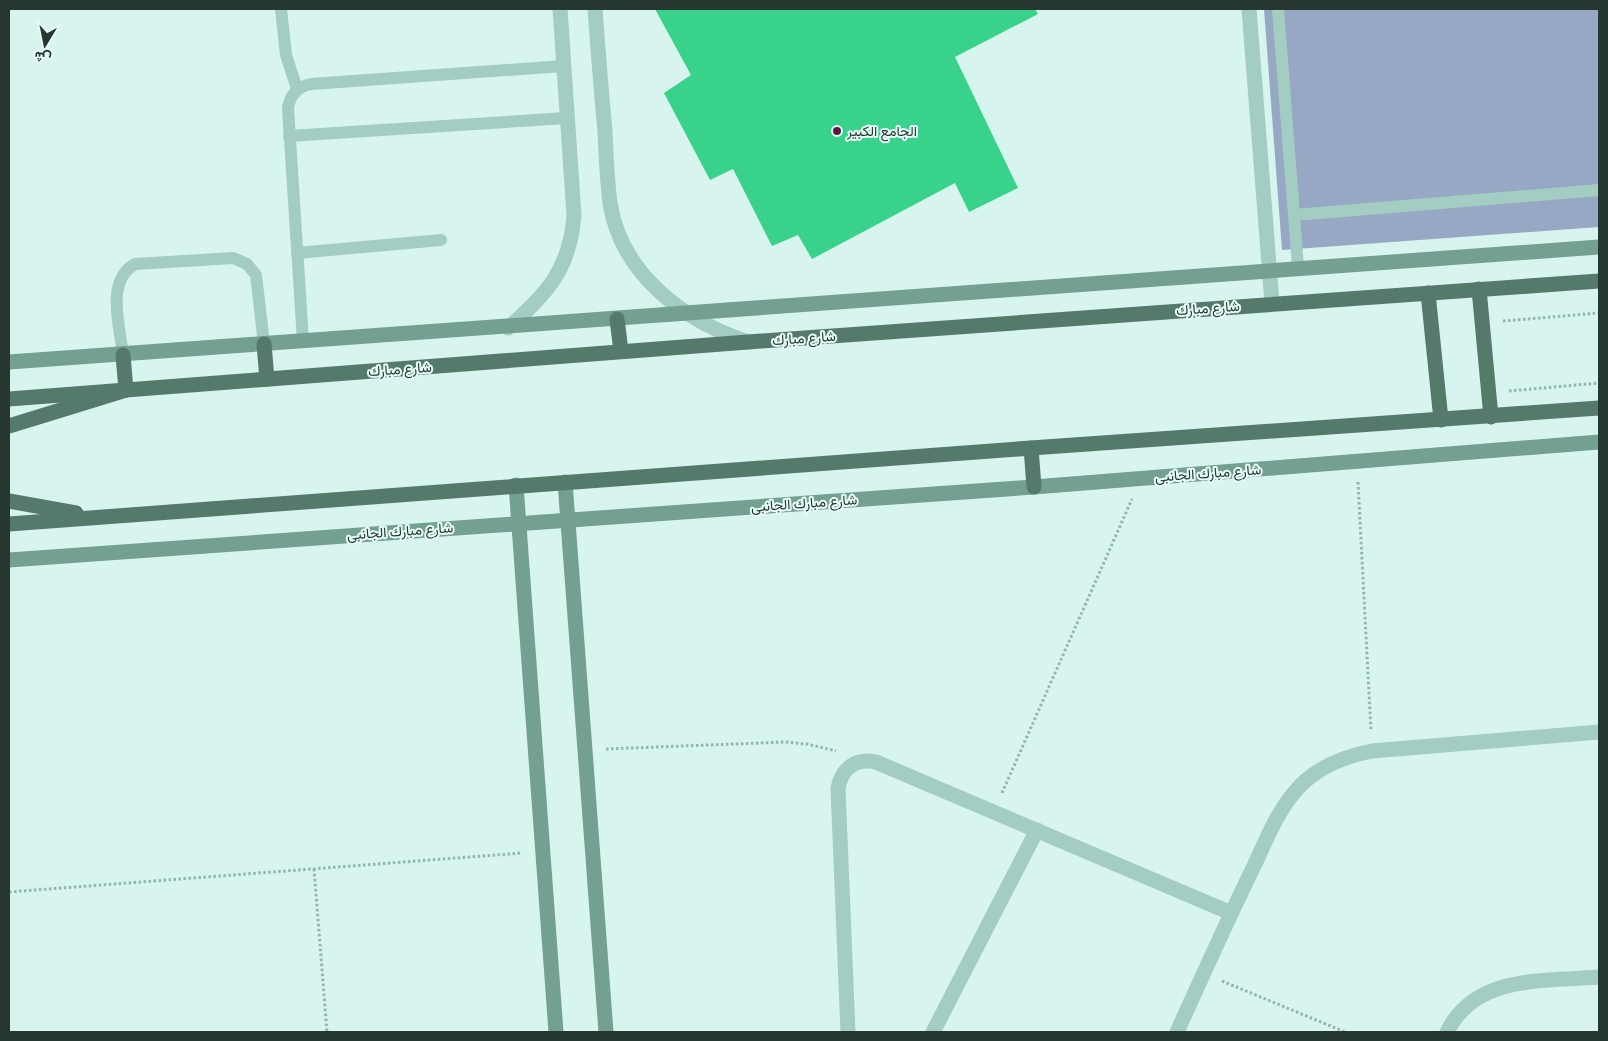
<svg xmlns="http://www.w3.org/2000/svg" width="1608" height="1041" font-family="'IBM Plex Sans',Vazirmatn,sans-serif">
  <rect width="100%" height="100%" fill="#d8f4ef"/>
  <path fill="#97a8c4" d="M 1264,9 L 1599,9 L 1599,227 L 1282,250 Z"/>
  <path fill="#38d28a" d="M 655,9 L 1035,9 L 1038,14 L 955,57 L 1018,188 L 969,212 L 955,183 L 812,259 L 798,235 L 772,246 L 733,169 L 710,180 L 664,93 L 691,75 Z"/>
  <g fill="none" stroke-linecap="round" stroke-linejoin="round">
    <g stroke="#8db8ac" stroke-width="3" stroke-dasharray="2.5 2.5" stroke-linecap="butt">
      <path d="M 1503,321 L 1599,313"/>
      <path d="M 1509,391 L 1599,383"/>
      <path d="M 1358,482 L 1371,731"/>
      <path d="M 606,749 L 785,742 L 807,744 L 836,751"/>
      <path d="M 1002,793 L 1132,499"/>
      <path d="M 314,869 L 327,1032"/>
      <path d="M 9,892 L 522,853"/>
      <path d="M 1222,981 L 1345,1032"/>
    </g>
    <g stroke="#a3cdc2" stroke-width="12">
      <path d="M 281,9 L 286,55 L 297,89"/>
      <path d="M 1278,9 L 1298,267"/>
      <path d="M 289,136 L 567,118"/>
      <path d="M 1294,215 L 1599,190"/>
      <path d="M 297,253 L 441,240"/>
      <path d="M 303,341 L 288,108 C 290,95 297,87 311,84 L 563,66"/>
      <path d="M 123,355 C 120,326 105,281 135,264 L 233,258 L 247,264 L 256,275 L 264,344"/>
    </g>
    <g stroke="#a3cdc2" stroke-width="15">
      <path d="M 595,9 C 598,49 601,90 605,131 C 606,154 607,179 610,203 C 621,274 684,321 748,342"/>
      <path d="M 1249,9 L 1272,303"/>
      <path d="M 508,328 C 547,294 570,269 574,215 L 560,9"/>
      <path d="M 848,1032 L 838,788 C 842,768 856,758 876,762 L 1231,913"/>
      <path d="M 933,1032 L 1037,830"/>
      <path d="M 1177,1032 C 1202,977 1227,921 1254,866 C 1267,838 1279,807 1301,785 C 1321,765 1346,756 1372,751 L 1599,732"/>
      <path d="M 1447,1032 C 1476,974 1543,982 1599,977"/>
    </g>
    <g stroke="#74a091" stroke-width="15">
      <path d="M 9,362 L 1599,247"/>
      <path d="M 565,482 L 606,1032"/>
      <path d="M 516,485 L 556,1032"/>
      <path d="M 9,560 L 1034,487 L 1599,442"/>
    </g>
    <g stroke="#557a6c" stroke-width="15">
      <path d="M 1479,289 L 1491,417"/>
      <path d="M 1428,293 L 1441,420"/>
      <path d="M 617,319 L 621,351"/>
      <path d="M 264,344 L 267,379"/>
      <path d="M 9,399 L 748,342 L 1599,281"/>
      <path d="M 9,426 L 126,390 L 123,355"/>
      <path d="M 1031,448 L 1034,487"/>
      <path d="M 9,501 L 76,513"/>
      <path d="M 9,524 L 1031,448 L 1599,408"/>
    </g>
  </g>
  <circle fill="#5c1744" stroke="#e5fbf7" stroke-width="2" cx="837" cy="131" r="5"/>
  <g text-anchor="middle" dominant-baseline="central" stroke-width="4" stroke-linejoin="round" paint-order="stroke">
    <g font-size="14" fill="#263730" stroke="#e5fbf7" text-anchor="start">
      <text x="847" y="131">الجامع الكبير</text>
    </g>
    <g font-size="14" fill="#263730" stroke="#e5fbf7">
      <text transform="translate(1208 308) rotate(-4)">شارع مبارك</text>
      <text transform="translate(804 338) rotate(-4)">شارع مبارك</text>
      <text transform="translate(400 369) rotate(-4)">شارع مبارك</text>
      <text transform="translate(1208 473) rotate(-4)">شارع مبارك الجانبى</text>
      <text transform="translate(804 503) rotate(-4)">شارع مبارك الجانبى</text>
      <text transform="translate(400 531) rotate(-4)">شارع مبارك الجانبى</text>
    </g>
  </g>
  <rect width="1608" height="1041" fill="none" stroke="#263730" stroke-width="20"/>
  <g transform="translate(45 45) rotate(190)" stroke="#e5fbf7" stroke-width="4" paint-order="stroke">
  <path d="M0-4L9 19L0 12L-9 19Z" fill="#263730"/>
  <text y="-8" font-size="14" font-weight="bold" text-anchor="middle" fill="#263730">ش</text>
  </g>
</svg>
